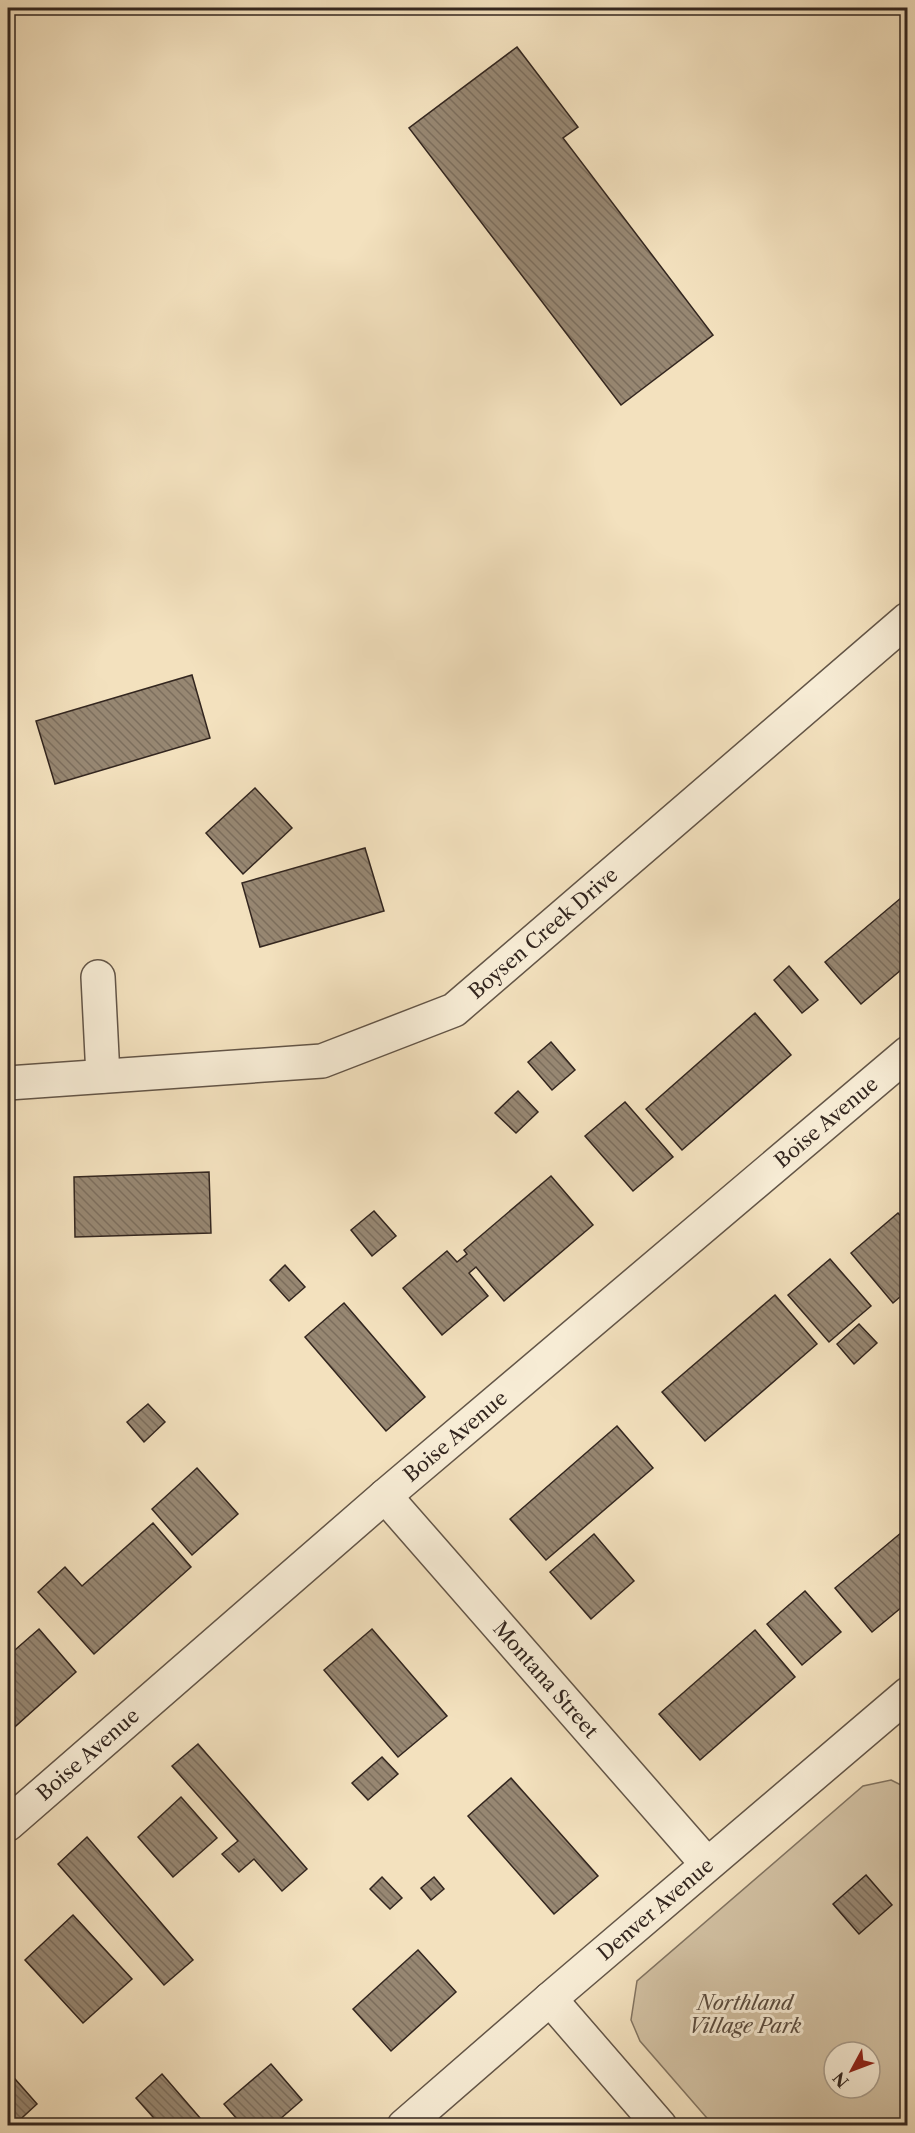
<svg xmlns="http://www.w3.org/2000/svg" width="915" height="2133" font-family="'Libre Caslon Text',serif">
  <defs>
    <pattern id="building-back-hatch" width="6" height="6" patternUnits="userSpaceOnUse" patternTransform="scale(1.5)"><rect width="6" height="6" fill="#978772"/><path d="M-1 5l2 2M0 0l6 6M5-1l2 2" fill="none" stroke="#7c6e5d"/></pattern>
  </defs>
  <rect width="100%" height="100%" fill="#f3e1be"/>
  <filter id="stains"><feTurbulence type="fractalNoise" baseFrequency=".00333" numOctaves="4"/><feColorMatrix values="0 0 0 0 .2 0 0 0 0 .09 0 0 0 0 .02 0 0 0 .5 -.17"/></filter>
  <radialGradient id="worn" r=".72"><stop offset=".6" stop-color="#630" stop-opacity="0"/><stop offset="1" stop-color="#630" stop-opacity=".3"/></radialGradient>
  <path fill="#d2c1a3" stroke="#827461" stroke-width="1.5" fill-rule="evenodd" d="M 891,1780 L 907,1788 L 907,2125 L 713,2125 L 640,2041 L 631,2020 L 637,1981 L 863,1786 ZM 834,2052 L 870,2052 L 870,2088 L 834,2088 Z"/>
  <g fill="url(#building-back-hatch)" stroke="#33261f" stroke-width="1.5">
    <path d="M 517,47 L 578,127 L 563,138 L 713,335 L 621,405 L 409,128 Z"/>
    <path d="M 192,675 L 210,738 L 55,784 L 36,721 Z"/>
    <path d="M 255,788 L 292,828 L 243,874 L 206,833 Z"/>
    <path d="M 365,848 L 384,911 L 260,947 L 242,883 Z"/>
    <path d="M 908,892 L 908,964 L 861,1004 L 825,962 Z"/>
    <path d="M 789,966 L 818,1000 L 802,1013 L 774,980 Z"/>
    <path d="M 755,1013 L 791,1055 L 682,1150 L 646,1109 Z"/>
    <path d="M 551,1042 L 575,1070 L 552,1090 L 528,1062 Z"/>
    <path d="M 518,1091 L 538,1112 L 516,1133 L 495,1113 Z"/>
    <path d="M 625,1102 L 673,1157 L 633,1191 L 585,1136 Z"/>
    <path d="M 209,1172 L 211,1233 L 75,1237 L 74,1177 Z"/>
    <path d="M 551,1176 L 593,1225 L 504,1301 L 476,1267 L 469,1273 L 488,1296 L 442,1335 L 403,1288 L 447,1251 L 457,1262 L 467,1254 L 464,1250 Z"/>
    <path d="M 374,1211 L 396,1236 L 372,1256 L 351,1230 Z"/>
    <path d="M 898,1213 L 908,1224 L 908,1290 L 893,1303 L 851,1253 Z"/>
    <path d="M 830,1259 L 871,1306 L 829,1342 L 788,1295 Z"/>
    <path d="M 285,1265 L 305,1287 L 289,1301 L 270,1280 Z"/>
    <path d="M 775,1295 L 817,1344 L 705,1441 L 662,1392 Z"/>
    <path d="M 344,1303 L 425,1397 L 386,1431 L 305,1337 Z"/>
    <path d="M 859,1324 L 877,1343 L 854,1364 L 837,1344 Z"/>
    <path d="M 148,1404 L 165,1422 L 144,1442 L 127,1422 Z"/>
    <path d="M 617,1426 L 653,1468 L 546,1560 L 510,1519 Z"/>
    <path d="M 197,1468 L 238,1514 L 192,1555 L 152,1509 Z"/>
    <path d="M 153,1523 L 191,1567 L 94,1654 L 38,1592 L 65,1567 L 82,1586 Z"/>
    <path d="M 908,1527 L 908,1602 L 872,1632 L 835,1588 Z"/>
    <path d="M 594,1534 L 634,1581 L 591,1619 L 550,1572 Z"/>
    <path d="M 805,1591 L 841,1632 L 802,1665 L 767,1624 Z"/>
    <path d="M 39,1629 L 76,1672 L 8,1733 L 8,1656 Z"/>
    <path d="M 372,1629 L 447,1716 L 398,1757 L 324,1670 Z"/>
    <path d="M 755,1630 L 795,1677 L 700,1760 L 659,1714 Z"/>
    <path d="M 198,1744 L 307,1869 L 282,1891 L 254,1859 L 239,1872 L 222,1854 L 238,1841 L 172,1766 Z"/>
    <path d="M 382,1757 L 398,1774 L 368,1800 L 352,1783 Z"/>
    <path d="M 511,1778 L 598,1876 L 554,1914 L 468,1816 Z"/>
    <path d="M 181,1797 L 217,1838 L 173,1877 L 138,1837 Z"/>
    <path d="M 87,1837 L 193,1960 L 164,1985 L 58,1864 Z"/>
    <path d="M 866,1875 L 892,1905 L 859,1934 L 833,1904 Z"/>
    <path d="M 382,1877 L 402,1898 L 390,1909 L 370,1889 Z"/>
    <path d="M 434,1877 L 444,1889 L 431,1900 L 421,1888 Z"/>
    <path d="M 73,1915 L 132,1979 L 83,2023 L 25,1960 Z"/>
    <path d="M 418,1950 L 456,1992 L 391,2051 L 353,2009 Z"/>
    <path d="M 271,2064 L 302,2100 L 272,2126 L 243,2126 L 224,2104 Z"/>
    <path d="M 8,2071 L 37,2104 L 13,2126 L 8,2123 Z"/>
    <path d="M 162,2074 L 207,2126 L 161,2126 L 136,2098 Z"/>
  </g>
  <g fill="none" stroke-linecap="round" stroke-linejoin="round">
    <defs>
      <g id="street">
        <path d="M 98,977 L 103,1076"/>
        <path id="s1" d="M 8,1083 L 322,1061 L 454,1010 L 908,619"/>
        <path id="s2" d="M 385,1496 L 707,1864"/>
        <path id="s3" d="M 8,1824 L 385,1496 L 908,1053"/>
        <path d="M 550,1999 L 660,2126"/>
        <path id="s4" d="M 404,2126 L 550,1999 L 908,1694"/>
      </g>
    </defs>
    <use href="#street" stroke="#635547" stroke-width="36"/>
    <use href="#street" stroke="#f7ecd5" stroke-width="33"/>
  </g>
  <g text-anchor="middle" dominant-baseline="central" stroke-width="6" stroke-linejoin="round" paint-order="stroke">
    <g font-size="20" fill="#33261f" stroke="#f7ecd5">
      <text stroke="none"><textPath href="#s1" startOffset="574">Boysen Creek Drive</textPath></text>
      <text stroke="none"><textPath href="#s3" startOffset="1078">Boise Avenue</textPath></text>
      <text stroke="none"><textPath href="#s3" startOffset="592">Boise Avenue</textPath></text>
      <text stroke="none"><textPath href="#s2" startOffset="244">Montana Street</textPath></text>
      <text stroke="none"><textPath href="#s3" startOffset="106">Boise Avenue</textPath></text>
      <text stroke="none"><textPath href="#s4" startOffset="332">Denver Avenue</textPath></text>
    </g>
    <g font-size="20" font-style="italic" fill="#5b4d40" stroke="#f7ecd5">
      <text x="745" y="2003">Northland<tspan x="745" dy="23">Village Park</tspan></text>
    </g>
  </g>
  <rect width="915" height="2133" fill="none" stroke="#f3e1be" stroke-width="30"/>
  <rect x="9" y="9" width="897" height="2115" fill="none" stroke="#33261f" stroke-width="3"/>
  <rect x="15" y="15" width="885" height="2103" fill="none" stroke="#33261f" stroke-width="1.5"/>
  <g transform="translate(852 2070) rotate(229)"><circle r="28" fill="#f7ecd5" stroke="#a99d8c" stroke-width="1.5"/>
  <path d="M0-4.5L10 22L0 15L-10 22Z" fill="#8f2418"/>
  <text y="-9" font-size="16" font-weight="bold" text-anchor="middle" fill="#33261f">N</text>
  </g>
  <rect width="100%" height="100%" filter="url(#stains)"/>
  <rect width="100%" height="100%" fill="url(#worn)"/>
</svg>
